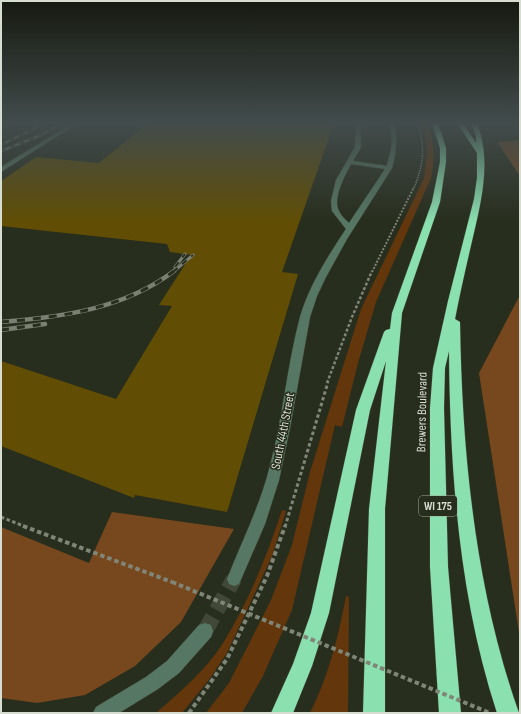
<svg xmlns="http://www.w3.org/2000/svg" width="521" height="714" font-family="'Sofia Sans Condensed',sans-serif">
  <rect width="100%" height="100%" fill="#282e1d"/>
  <g fill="#63360c">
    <path d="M 420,123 L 427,123 C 435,140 435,159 431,178 L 376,302 L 358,363 L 342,427 L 335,425 L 292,610 L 263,676 L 242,713 L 206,713 L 229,683 L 271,600 L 292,545 L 310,472 L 361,309 L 424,178 L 427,151 L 425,135 Z"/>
    <path d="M 282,510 L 286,511 L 272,556 L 227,653 L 208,681 L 182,713 L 156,713 C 180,692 206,670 223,643 C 249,601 267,556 282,510 Z"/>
    <path d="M 346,596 L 349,597 L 348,713 L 310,713 C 328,678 339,634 346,596 Z"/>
  </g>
  <g fill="#77471d">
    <path d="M 520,140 L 520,176 L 497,142 Z"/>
    <path d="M 520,295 L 520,639 L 479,373 Z"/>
    <path d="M 112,512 L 234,529 L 181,622 L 135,666 L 85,695 L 37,703 L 1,698 L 1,527 L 89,563 Z"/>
  </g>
  <path fill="#614e04" d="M 148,123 L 334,123 L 282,272 L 298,274 L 227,512 L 135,495 L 134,498 L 1,446 L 1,361 L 116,399 L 172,306 L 159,305 L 191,255 L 170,252 L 167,244 L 1,226 L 1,181 L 36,157 L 99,163 Z"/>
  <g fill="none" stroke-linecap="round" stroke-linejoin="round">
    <path stroke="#424838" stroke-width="16" stroke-dasharray="16 8" stroke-linecap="butt" d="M 205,631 L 234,579"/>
    <defs>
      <g id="minor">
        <path d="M 73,123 L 78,123 L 1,172 L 1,167 Z"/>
        <path d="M 356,123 L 360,123 L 361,147 L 353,161 L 387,166 L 392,144 L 390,123 L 394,123 C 398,139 396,153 392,168 L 347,239 L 326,277 L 317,296 L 310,317 L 290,428 L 279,480 L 265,524 L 239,584 L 234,586 L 229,584 L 227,579 C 242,541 260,506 270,466 C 283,417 287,366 300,317 C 309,286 328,256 346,229 L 332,211 L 331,201 L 336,180 L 355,147 ZM 351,164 L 385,169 L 349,223 C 346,220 341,216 339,211 C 332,199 345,175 351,164 Z"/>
        <path d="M 205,623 L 211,625 L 213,631 L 211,637 L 179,673 L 158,689 L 119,713 L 93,713 L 96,707 L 146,677 L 167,661 L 199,625 Z"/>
      </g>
      <g id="highway">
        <path d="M 432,123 L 438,123 L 446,148 L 446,162 L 440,202 L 402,313 L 385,509 L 385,713 L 363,713 L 369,509 L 386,361 L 370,410 L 329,613 L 312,666 L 293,713 L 271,713 L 293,664 L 311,613 L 356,410 L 384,332 L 386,330 L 390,329 L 392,313 L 432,202 L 440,162 L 440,148 Z"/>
        <path d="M 457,123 L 463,123 L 476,143 L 476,136 L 471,123 L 477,123 C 492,161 481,202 472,241 C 466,267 460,293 455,319 L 460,322 C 462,453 475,589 519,713 L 497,713 C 459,597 450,472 449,351 L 445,368 L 444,408 L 448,567 L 461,713 L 439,713 L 430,567 L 430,408 L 433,368 L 448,301 L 474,199 L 477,178 L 477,153 Z"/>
      </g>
    </defs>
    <use href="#minor" stroke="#444a3a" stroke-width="1"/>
    <use href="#highway" stroke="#444a3a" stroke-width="1"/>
    <path stroke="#7f8577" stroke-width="1.5" stroke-dasharray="1.5 1" stroke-linecap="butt" d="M 414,188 C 424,163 425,149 418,123"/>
    <path stroke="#7f8577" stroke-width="2" stroke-dasharray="2 1.5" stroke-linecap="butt" d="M 372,272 L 414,187"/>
    <path stroke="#7f8577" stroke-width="2.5" stroke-dasharray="3 2" stroke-linecap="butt" d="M 327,383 L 352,317 L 372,271"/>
    <g stroke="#7f8577" stroke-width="3" stroke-dasharray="3.5 2.5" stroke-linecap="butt">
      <path d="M 1,517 L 26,527"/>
      <path d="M 285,527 L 328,382"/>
    </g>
    <g stroke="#7f8577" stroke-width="4" stroke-dasharray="4.5 3" stroke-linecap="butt">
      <path d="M 23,526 L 172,582"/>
      <path d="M 189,713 L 227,659 L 267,576 L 285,526"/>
    </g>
    <use href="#minor" fill="#567763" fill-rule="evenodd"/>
    <use href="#highway" fill="#8be0b0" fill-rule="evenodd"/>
    <defs>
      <g id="rail-far2">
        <path d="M 1,126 L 10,123"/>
        <path d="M 1,145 L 45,123"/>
        <path d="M 1,151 L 41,135 L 62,123"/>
      </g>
      <g id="rail-far1">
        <path d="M 175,267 L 185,254"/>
        <path d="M 173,272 L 193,255"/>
      </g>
      <g id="rail">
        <path d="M 1,322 C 62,317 124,309 174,271"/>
        <path d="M 1,330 L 45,324"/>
      </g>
    </defs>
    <use href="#rail-far2" stroke="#7a8072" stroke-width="2.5"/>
    <use href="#rail-far1" stroke="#7a8072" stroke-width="3"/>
    <use href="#rail" stroke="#7a8072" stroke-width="4.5"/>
    <use href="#rail-far2" stroke="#282e1d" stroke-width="1.5" stroke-dasharray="5" stroke-linecap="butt"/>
    <use href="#rail-far1" stroke="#282e1d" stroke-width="2" stroke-dasharray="6" stroke-linecap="butt"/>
    <use href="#rail" stroke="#282e1d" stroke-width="3" stroke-dasharray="8" stroke-linecap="butt"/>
    <path stroke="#7f8577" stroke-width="4" stroke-dasharray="4.5 3" stroke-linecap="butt" d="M 172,582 L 490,713"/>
  </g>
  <linearGradient id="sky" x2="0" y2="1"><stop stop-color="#161910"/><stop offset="0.55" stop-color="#424c4c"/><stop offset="1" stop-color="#424c4c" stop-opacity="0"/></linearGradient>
  <rect width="521" height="223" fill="url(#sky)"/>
  <g text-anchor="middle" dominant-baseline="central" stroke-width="3" stroke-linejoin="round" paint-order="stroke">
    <rect fill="#282e1d" stroke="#a3a89c" stroke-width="1" x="419" y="496" width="38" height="20" rx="3"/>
    <g font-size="12" font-weight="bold" fill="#d8ddd2">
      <text x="438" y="506">WI 175</text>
    </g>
    <g font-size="13" fill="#d8ddd2" stroke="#282e1d">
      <text transform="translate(422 412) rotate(-89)">Brewers Boulevard</text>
      <text transform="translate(283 431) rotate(-79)">South 44th Street</text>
    </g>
  </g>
  <rect width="521" height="714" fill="none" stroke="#d8ddd2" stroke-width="4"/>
</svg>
